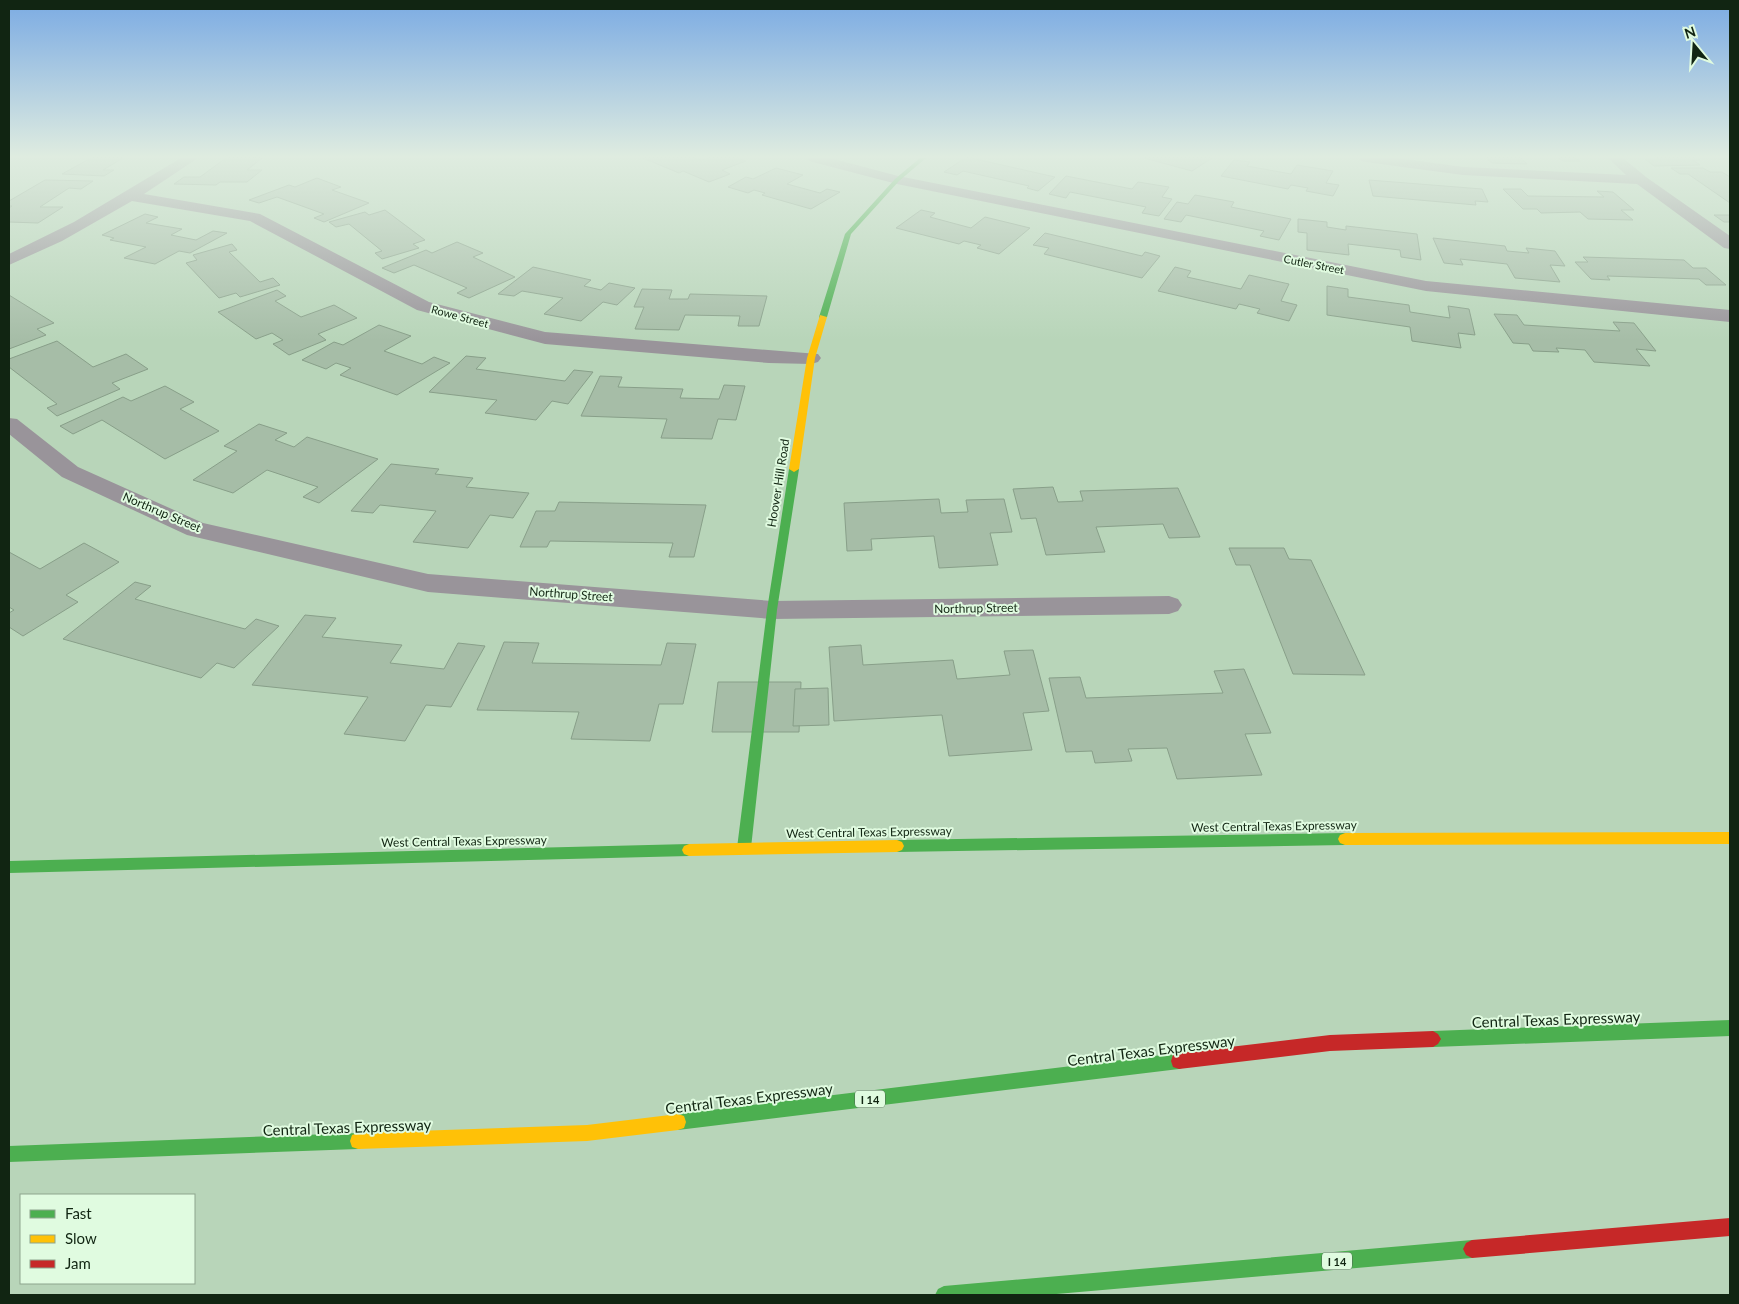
<svg xmlns="http://www.w3.org/2000/svg" width="1739" height="1304" font-family="Lato,sans-serif">
  <rect width="100%" height="100%" fill="#b8d5b9"/>
  <g fill="#a6bda7" stroke="#889f89">
    <path d="M 91,158 L 123,158 L 103,170 L 114,170 L 104,176 L 62,174 Z"/>
    <path d="M 226,158 L 262,158 L 247,170 L 262,170 L 247,182 L 220,182 L 216,185 L 174,184 L 184,177 L 200,177 Z"/>
    <path d="M 643,158 L 695,158 L 701,160 L 709,158 L 737,158 L 746,161 L 722,170 L 730,174 L 709,182 L 683,171 L 679,173 Z"/>
    <path d="M 965,158 L 971,158 L 1055,177 L 1038,191 L 1027,188 L 1029,186 L 963,171 L 957,175 L 944,172 Z"/>
    <path d="M 1144,158 L 1212,158 L 1192,171 Z"/>
    <path d="M 1486,158 L 1521,158 L 1527,164 L 1492,163 Z"/>
    <path d="M 1559,158 L 1575,158 L 1580,161 L 1563,161 Z"/>
    <path d="M 1657,158 L 1696,158 L 1700,160 L 1693,160 L 1700,165 L 1654,166 L 1645,159 L 1659,159 Z"/>
    <path d="M 1234,160 L 1250,162 L 1247,166 L 1291,174 L 1297,165 L 1333,171 L 1326,183 L 1339,185 L 1333,196 L 1306,191 L 1308,188 L 1291,185 L 1288,189 L 1221,176 Z"/>
    <path d="M 776,168 L 803,175 L 787,184 L 820,193 L 827,189 L 840,192 L 811,209 L 762,195 L 765,193 L 754,190 L 748,193 L 728,187 L 746,177 L 753,179 Z"/>
    <path d="M 1671,168 L 1703,168 L 1710,172 L 1722,172 L 1730,177 L 1730,203 L 1688,174 L 1680,174 Z"/>
    <path d="M 1066,176 L 1132,189 L 1138,182 L 1169,187 L 1162,197 L 1172,199 L 1159,216 L 1142,213 L 1146,207 L 1070,192 L 1066,198 L 1049,194 Z"/>
    <path d="M 317,178 L 341,187 L 332,190 L 369,203 L 324,222 L 314,218 L 324,214 L 277,197 L 259,203 L 249,200 L 289,185 L 295,187 Z"/>
    <path d="M 45,180 L 93,181 L 81,189 L 69,188 L 40,207 L 63,207 L 38,223 L 9,222 L 9,208 L 12,206 L 9,206 L 9,201 Z"/>
    <path d="M 1369,180 L 1482,189 L 1488,202 L 1475,201 L 1476,205 L 1373,196 Z"/>
    <path d="M 1503,189 L 1521,189 L 1528,196 L 1604,197 L 1597,191 L 1613,192 L 1634,210 L 1621,210 L 1633,220 L 1588,219 L 1580,212 L 1541,213 L 1537,209 L 1523,209 Z"/>
    <path d="M 1195,195 L 1234,202 L 1231,207 L 1291,219 L 1279,240 L 1260,236 L 1264,231 L 1186,215 L 1181,222 L 1164,219 L 1177,202 L 1188,204 Z"/>
    <path d="M 385,210 L 425,240 L 413,244 L 419,248 L 382,259 L 375,253 L 382,251 L 349,224 L 336,227 L 329,222 L 365,212 L 369,215 Z"/>
    <path d="M 921,210 L 935,213 L 930,217 L 971,228 L 985,217 L 1030,228 L 999,254 L 977,248 L 981,245 L 964,241 L 959,244 L 896,228 Z"/>
    <path d="M 145,214 L 158,217 L 146,223 L 182,229 L 171,235 L 196,240 L 213,231 L 227,233 L 190,253 L 179,251 L 155,264 L 124,258 L 146,247 L 110,240 L 114,238 L 102,235 Z"/>
    <path d="M 1714,215 L 1730,215 L 1730,222 L 1724,222 Z"/>
    <path d="M 1298,219 L 1327,222 L 1327,227 L 1346,230 L 1346,226 L 1417,234 L 1421,260 L 1401,257 L 1400,250 L 1348,244 L 1349,255 L 1307,250 L 1307,233 L 1298,232 Z"/>
    <path d="M 1045,233 L 1142,256 L 1145,252 L 1160,256 L 1142,278 L 1044,254 L 1049,248 L 1033,245 Z"/>
    <path d="M 1433,238 L 1505,246 L 1507,251 L 1529,253 L 1526,248 L 1555,251 L 1565,266 L 1550,265 L 1560,282 L 1515,278 L 1507,264 L 1460,259 L 1463,265 L 1444,263 Z"/>
    <path d="M 457,242 L 483,253 L 473,257 L 515,277 L 469,298 L 457,293 L 467,288 L 414,265 L 394,273 L 382,268 L 426,250 L 432,253 Z"/>
    <path d="M 232,244 L 237,250 L 229,252 L 260,282 L 273,278 L 280,285 L 240,297 L 236,293 L 219,298 L 186,263 L 197,260 L 193,255 Z"/>
    <path d="M 1583,257 L 1684,260 L 1693,268 L 1706,268 L 1726,285 L 1706,285 L 1699,279 L 1607,276 L 1610,280 L 1591,279 L 1575,262 L 1588,262 Z"/>
    <path d="M 533,267 L 591,280 L 584,286 L 601,290 L 609,283 L 635,288 L 617,305 L 603,302 L 581,321 L 544,314 L 563,298 L 522,291 L 514,296 L 498,294 Z"/>
    <path d="M 1175,267 L 1191,271 L 1187,277 L 1241,289 L 1249,275 L 1289,284 L 1281,301 L 1297,305 L 1289,321 L 1257,313 L 1260,309 L 1239,304 L 1236,309 L 1158,291 Z"/>
    <path d="M 1327,286 L 1348,289 L 1348,297 L 1409,305 L 1410,312 L 1450,318 L 1448,306 L 1469,309 L 1475,335 L 1458,333 L 1461,348 L 1412,341 L 1410,327 L 1327,315 Z"/>
    <path d="M 642,289 L 672,290 L 669,299 L 688,299 L 690,294 L 767,296 L 759,326 L 738,326 L 740,316 L 685,315 L 679,330 L 635,329 L 644,307 L 634,307 Z"/>
    <path d="M 277,290 L 286,296 L 275,301 L 301,317 L 334,305 L 357,318 L 318,334 L 326,340 L 289,355 L 273,344 L 283,340 L 272,333 L 256,339 L 218,312 Z"/>
    <path d="M 9,295 L 54,323 L 37,329 L 46,335 L 9,349 Z"/>
    <path d="M 1494,314 L 1517,315 L 1524,325 L 1620,331 L 1613,322 L 1634,323 L 1656,351 L 1636,349 L 1650,366 L 1594,362 L 1585,350 L 1556,348 L 1559,352 L 1533,351 L 1529,344 L 1513,343 Z"/>
    <path d="M 379,325 L 411,336 L 384,351 L 422,364 L 434,357 L 450,363 L 397,395 L 340,375 L 351,368 L 336,363 L 326,369 L 302,360 L 334,342 L 343,345 Z"/>
    <path d="M 57,341 L 93,367 L 126,354 L 148,369 L 112,383 L 120,389 L 57,416 L 47,408 L 57,404 L 9,367 L 9,359 Z"/>
    <path d="M 466,356 L 486,358 L 476,369 L 565,381 L 574,370 L 593,372 L 568,404 L 552,401 L 536,420 L 485,413 L 497,400 L 429,392 Z"/>
    <path d="M 600,376 L 622,377 L 618,387 L 683,389 L 680,398 L 719,399 L 724,385 L 745,386 L 736,420 L 718,419 L 712,439 L 661,438 L 667,419 L 581,416 Z"/>
    <path d="M 165,386 L 194,402 L 180,409 L 219,431 L 165,459 L 102,420 L 73,434 L 60,426 L 123,397 L 131,401 Z"/>
    <path d="M 259,424 L 287,433 L 275,440 L 294,447 L 307,437 L 378,459 L 319,503 L 303,497 L 318,487 L 267,470 L 233,493 L 193,480 L 237,451 L 224,446 Z"/>
    <path d="M 391,464 L 439,469 L 435,474 L 473,478 L 466,487 L 529,493 L 513,518 L 490,515 L 468,548 L 413,542 L 436,511 L 380,505 L 373,513 L 351,511 Z"/>
    <path d="M 1053,487 L 1058,502 L 1083,501 L 1080,491 L 1178,488 L 1200,537 L 1169,538 L 1163,524 L 1096,527 L 1105,552 L 1046,555 L 1036,518 L 1021,519 L 1013,489 Z"/>
    <path d="M 939,499 L 941,513 L 968,512 L 966,500 L 1004,499 L 1012,532 L 990,533 L 998,565 L 939,568 L 934,536 L 871,539 L 872,550 L 847,551 L 844,503 Z"/>
    <path d="M 559,502 L 706,505 L 694,557 L 669,557 L 673,543 L 550,541 L 547,547 L 520,547 L 536,511 L 555,511 Z"/>
    <path d="M 84,543 L 119,562 L 66,595 L 78,602 L 23,636 L 9,627 L 9,613 L 14,610 L 9,607 L 9,552 L 40,569 Z"/>
    <path d="M 1229,548 L 1284,548 L 1289,559 L 1311,560 L 1365,675 L 1293,674 L 1250,565 L 1236,565 Z"/>
    <path d="M 135,582 L 151,586 L 135,599 L 245,629 L 256,619 L 279,626 L 234,668 L 217,663 L 201,678 L 63,639 Z"/>
    <path d="M 305,615 L 336,618 L 322,637 L 402,645 L 390,663 L 444,669 L 458,643 L 485,646 L 451,707 L 426,705 L 405,741 L 344,734 L 368,697 L 252,685 Z"/>
    <path d="M 504,642 L 539,643 L 532,663 L 661,665 L 667,643 L 696,644 L 683,704 L 659,704 L 650,741 L 571,739 L 579,712 L 477,710 Z"/>
    <path d="M 861,645 L 863,665 L 953,660 L 957,679 L 1010,675 L 1004,651 L 1033,650 L 1049,711 L 1023,713 L 1032,750 L 949,756 L 942,715 L 834,721 L 829,647 Z"/>
    <path d="M 1244,669 L 1271,733 L 1245,734 L 1262,775 L 1177,779 L 1167,748 L 1128,749 L 1132,761 L 1095,763 L 1092,751 L 1066,752 L 1049,678 L 1080,677 L 1086,698 L 1223,693 L 1214,671 Z"/>
    <path d="M 718,682 L 801,682 L 799,732 L 712,732 Z"/>
    <path d="M 828,688 L 829,725 L 793,726 L 795,689 Z"/>
  </g>
  <g fill="none" stroke-linecap="round" stroke-linejoin="round">
    <g fill="#99949a" fill-rule="evenodd">
      <path d="M 181,158 L 198,158 L 144,194 L 260,214 L 429,302 L 545,332 L 818,354 L 821,358 L 818,362 L 811,364 L 769,363 L 545,344 L 417,310 L 250,221 L 132,201 L 62,241 L 9,265 L 9,254 L 74,222 Z"/>
      <path d="M 807,158 L 830,158 L 898,176 L 1426,281 L 1730,310 L 1730,322 L 1426,291 L 897,184 L 809,161 Z"/>
      <path d="M 1359,158 L 1397,158 L 1463,167 L 1626,175 L 1608,158 L 1623,158 L 1646,177 L 1730,236 L 1730,249 L 1724,248 L 1637,184 L 1463,175 L 1366,162 L 1361,161 Z"/>
      <path d="M 9,418 L 17,419 L 78,467 L 203,523 L 428,574 L 772,601 L 1169,596 L 1178,599 L 1182,605 L 1178,611 L 1169,614 L 772,619 L 428,592 L 187,535 L 62,477 L 9,434 Z"/>
    </g>
    <g fill="#4caf50" fill-rule="evenodd">
      <path d="M 920,158 L 926,158 L 899,181 L 851,234 L 827,317 L 820,319 L 819,317 L 845,234 L 895,179 Z"/>
      <path d="M 794,466 L 799,469 L 777,610 L 751,848 L 749,852 L 744,854 L 739,852 L 737,848 L 767,610 L 789,469 Z"/>
      <path d="M 1345,833 L 1350,835 L 1352,839 L 1350,843 L 1345,845 L 897,852 L 892,850 L 890,846 L 892,842 L 897,840 Z"/>
      <path d="M 689,844 L 694,846 L 696,850 L 694,854 L 689,856 L 9,873 L 9,861 Z"/>
      <path d="M 1730,1020 L 1730,1036 L 1433,1047 L 1428,1044 L 1425,1039 L 1428,1034 L 1433,1031 Z"/>
      <path d="M 1179,1053 L 1185,1055 L 1187,1061 L 1185,1067 L 1179,1069 L 678,1130 L 672,1128 L 670,1122 L 672,1116 L 678,1114 Z"/>
      <path d="M 358,1133 L 364,1135 L 366,1141 L 364,1147 L 358,1149 L 9,1162 L 9,1146 Z"/>
      <path d="M 1472,1240 L 1478,1243 L 1481,1249 L 1478,1255 L 1472,1258 L 1045,1295 L 935,1295 L 938,1289 L 944,1286 Z"/>
    </g>
    <g fill="#ffc107" fill-rule="evenodd">
      <path d="M 820,315 L 827,317 L 815,358 L 799,469 L 794,472 L 789,469 L 807,358 Z"/>
      <path d="M 1730,832 L 1730,844 L 1345,845 L 1340,843 L 1338,839 L 1340,835 L 1345,833 Z"/>
      <path d="M 897,840 L 902,842 L 904,846 L 902,850 L 897,852 L 689,856 L 684,854 L 682,850 L 684,846 L 689,844 Z"/>
      <path d="M 678,1114 L 684,1116 L 686,1122 L 684,1128 L 678,1130 L 587,1141 L 358,1149 L 352,1147 L 350,1141 L 352,1135 L 358,1133 L 587,1125 Z"/>
    </g>
    <g fill="#c62828" fill-rule="evenodd">
      <path d="M 1433,1031 L 1438,1034 L 1441,1039 L 1438,1044 L 1433,1047 L 1330,1051 L 1179,1069 L 1173,1067 L 1171,1061 L 1173,1055 L 1179,1053 L 1330,1035 Z"/>
      <path d="M 1730,1218 L 1730,1236 L 1472,1258 L 1466,1255 L 1463,1249 L 1466,1243 L 1472,1240 Z"/>
    </g>
  </g>
  <linearGradient id="sky" x2="0" y2="1"><stop stop-color="#7babe3"/><stop offset="0.46" stop-color="#dfece0"/><stop offset="1" stop-color="#dfece0" stop-opacity="0"/></linearGradient>
  <rect width="1739" height="340" fill="url(#sky)"/>
  <g text-anchor="middle" dominant-baseline="central" stroke-width="4" stroke-linejoin="round" paint-order="stroke">
    <g font-size="11" fill="#112512" stroke="#e0fbe0">
      <text transform="translate(1314 264) rotate(11)">Cutler Street</text>
      <text transform="translate(460 316) rotate(15)">Rowe Street</text>
    </g>
    <g fill="#e0fbe0" stroke="#4f6550" stroke-width="1">
      <rect x="855" y="1090.5" width="30" height="17" rx="4"/>
      <rect x="1322" y="1252.5" width="30" height="17" rx="4"/>
    </g>
    <g font-size="11" font-weight="bold" fill="#112512">
      <text x="870" y="1099">I 14</text>
      <text x="1337" y="1261">I 14</text>
    </g>
    <g font-size="12" fill="#112512" stroke="#e0fbe0">
      <text transform="translate(778 483) rotate(-81)">Hoover Hill Road</text>
      <text transform="translate(162 512) rotate(23)">Northrup Street</text>
      <text transform="translate(571 594) rotate(4)">Northrup Street</text>
      <text transform="translate(976 608) rotate(-1)">Northrup Street</text>
      <text transform="translate(1274 826) rotate(-1)">West Central Texas Expressway</text>
      <text transform="translate(869 832) rotate(-1)">West Central Texas Expressway</text>
      <text transform="translate(464 841) rotate(-1)">West Central Texas Expressway</text>
    </g>
    <g font-size="15" fill="#112512" stroke="#e0fbe0">
      <text transform="translate(1556 1019) rotate(-2)">Central Texas Expressway</text>
      <text transform="translate(1151 1050) rotate(-7)">Central Texas Expressway</text>
      <text transform="translate(749 1098) rotate(-7)">Central Texas Expressway</text>
      <text transform="translate(347 1127) rotate(-2)">Central Texas Expressway</text>
    </g>
  </g>
  <rect width="1739" height="1304" fill="none" stroke="#112512" stroke-width="20"/>
  <rect x="20" y="1194" width="175" height="90" fill="#e0fbe0" stroke="#8da58e"/>
  <rect x="30" y="1210" width="25" height="8" fill="#4caf50" stroke="#8da58e"/>
  <text x="65" y="1219" font-size="15" fill="#112512">Fast</text>
  <rect x="30" y="1235" width="25" height="8" fill="#ffc107" stroke="#8da58e"/>
  <text x="65" y="1244" font-size="15" fill="#112512">Slow</text>
  <rect x="30" y="1260" width="25" height="8" fill="#c62828" stroke="#8da58e"/>
  <text x="65" y="1269" font-size="15" fill="#112512">Jam</text>
  <g transform="translate(1694 45) rotate(342)" stroke="#e0fbe0" stroke-width="4" paint-order="stroke">
  <path d="M0-4L9 19L0 12L-9 19Z" fill="#112512"/>
  <text y="-8" font-size="14" font-weight="bold" text-anchor="middle" fill="#112512">N</text>
  </g>
</svg>
